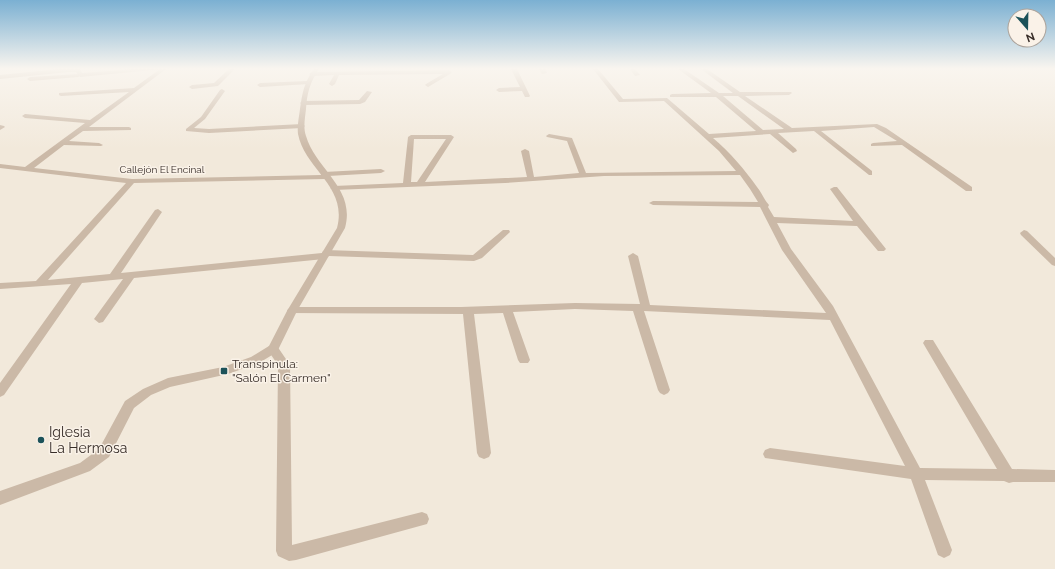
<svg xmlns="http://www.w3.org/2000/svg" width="1055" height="569" font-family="Raleway,sans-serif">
  <rect width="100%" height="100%" fill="#f2e9db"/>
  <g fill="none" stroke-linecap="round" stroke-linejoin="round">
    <g fill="#cbb9a7" fill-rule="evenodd">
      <path d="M 160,69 L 166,69 L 89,127 L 129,127 L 131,128 L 131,130 L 83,131 L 69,141 L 99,143 L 103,145 L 101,146 L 64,145 L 34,168 L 132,179 L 321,175 L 321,172 L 324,172 L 381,169 L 385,171 L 381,173 L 328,176 L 328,179 L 325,179 L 134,183 L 48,280 L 110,274 L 155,210 L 158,209 L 162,212 L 121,273 L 322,253 L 323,251 L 326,250 L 473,255 L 503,230 L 509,230 L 510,232 L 482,258 L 474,261 L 329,256 L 324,259 L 134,278 L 103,322 L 99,323 L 94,319 L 123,279 L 82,283 L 4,395 L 0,397 L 0,383 L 71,284 L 0,289 L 0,283 L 36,281 L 126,183 L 0,168 L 0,164 L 25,167 L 85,123 L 25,118 L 22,116 L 25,114 L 90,120 L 129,92 L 61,96 L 59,95 L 59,93 L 134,88 Z"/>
      <path d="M 229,69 L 235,69 L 218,86 L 192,89 L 189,87 L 192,85 L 214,83 Z"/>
      <path d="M 511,69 L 517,69 L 530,96 L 529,97 L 525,97 L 522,91 L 499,92 L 496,90 L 499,88 L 520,87 Z"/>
      <path d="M 539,69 L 545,69 L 547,73 L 542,74 Z"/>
      <path d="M 593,69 L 598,69 L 623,99 L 667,98 L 709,134 L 756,131 L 716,97 L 670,97 L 670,95 L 672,94 L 711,93 L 678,69 L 684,69 L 719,93 L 733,93 L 701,69 L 707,69 L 740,92 L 791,92 L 792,93 L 789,95 L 745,96 L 792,128 L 877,124 L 886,128 L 972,187 L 972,191 L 966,191 L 902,145 L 871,146 L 871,144 L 873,143 L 897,141 L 874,127 L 821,131 L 872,171 L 872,175 L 869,175 L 814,131 L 778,133 L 796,149 L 797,151 L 793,153 L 770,134 L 713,138 C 730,152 745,170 757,187 C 762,193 764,200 769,205 L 768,207 L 774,217 L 853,221 L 830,189 L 834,187 L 837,187 L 886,249 L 884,251 L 878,251 L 857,226 L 777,223 L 791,249 L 833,306 L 920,468 L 997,469 L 923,343 L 925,340 L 933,340 L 1012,469 L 1055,470 L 1055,482 L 1013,482 L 1009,483 L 1004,481 L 925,480 L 952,550 L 950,555 L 944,558 L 938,555 L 911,479 L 765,458 L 763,454 L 765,450 L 770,448 L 905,466 L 830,320 L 644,311 L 670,390 L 668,393 L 664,395 L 660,393 L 658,390 L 633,311 L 575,309 L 513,312 L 530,360 L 528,363 L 520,363 L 518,360 L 503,313 L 474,314 L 491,453 L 489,457 L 484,459 L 479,457 L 477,453 L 463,314 L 288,313 L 287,311 L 288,309 L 292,307 L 461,307 L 575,303 L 640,304 L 628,256 L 633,253 L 638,256 L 650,305 L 826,313 L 782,250 L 760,207 L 653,205 L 649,203 L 653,201 L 758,202 L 750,189 L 740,175 L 604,176 L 505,183 L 334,190 L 330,188 L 334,186 L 403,183 L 408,137 L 411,135 L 451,135 L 454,137 L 425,182 L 527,177 L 521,151 L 525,149 L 529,151 L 534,177 L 579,173 L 567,141 L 547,137 L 546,136 L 549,134 L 572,138 L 586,173 L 736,171 L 719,151 L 664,101 L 619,102 ZM 723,96 L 738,96 L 784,129 L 763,130 ZM 414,139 L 446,139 L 417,182 L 411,182 Z"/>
      <path d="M 630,69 L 635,69 L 640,75 L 635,76 Z"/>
      <path d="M 449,70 L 452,72 L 450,74 L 428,87 L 425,85 L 426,84 L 443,74 L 339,75 L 335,84 L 332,86 L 329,84 L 334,75 L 312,76 L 309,74 L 312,72 Z"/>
      <path d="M 80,74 L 80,76 L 78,77 L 30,81 L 27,79 L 30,77 Z"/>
      <path d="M 307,81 L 309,82 L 309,84 L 260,87 L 257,85 L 260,83 Z"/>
      <path d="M 222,89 L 225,91 L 205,119 L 194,128 L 209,129 L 302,124 L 305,126 L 302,128 L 209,133 L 186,131 L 186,129 L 201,117 L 220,90 Z"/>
      <path d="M 367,91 L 372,92 L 365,102 L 360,104 L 303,105 L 300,103 L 303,101 L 359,100 Z"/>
      <path d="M 0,125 L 4,126 L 5,127 L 0,130 Z"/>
      <path d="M 1024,230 L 1027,231 L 1055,258 L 1055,266 L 1052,265 L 1021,235 L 1020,233 Z"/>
      <path d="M 273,345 L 277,346 L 290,365 L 292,545 L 422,512 L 427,514 L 429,519 L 427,524 L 296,560 L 289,561 L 278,556 L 276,551 L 278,365 L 267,349 L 269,346 Z"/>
    </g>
    <g fill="#cbb9a7" fill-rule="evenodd">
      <path d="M 58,69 L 80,69 L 82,73 L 133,69 L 163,69 L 80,77 L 76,72 L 68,72 L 0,79 L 0,75 Z"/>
      <path d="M 314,69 L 319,69 C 310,82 307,93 306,109 C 305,118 303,128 306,136 C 316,170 356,188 345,228 L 297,311 L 277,352 L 259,363 L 228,374 L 170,387 L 151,395 L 134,408 L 109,457 L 90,471 L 0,505 L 0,491 L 80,463 L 99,449 L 125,401 L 143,389 L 168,378 L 223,367 L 251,357 L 269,346 L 287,311 L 337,228 C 348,186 305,170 298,134 C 297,126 299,117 300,109 C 302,94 304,82 314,69 Z"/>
    </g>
  </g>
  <linearGradient id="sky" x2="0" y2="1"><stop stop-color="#7bb0d2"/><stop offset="0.46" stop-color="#f9f5ef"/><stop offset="1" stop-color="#f9f5ef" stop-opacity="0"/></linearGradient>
  <rect width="1055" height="149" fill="url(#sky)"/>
  <g fill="#1c5259" stroke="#faf2e8" stroke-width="1.5">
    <rect x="220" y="367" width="8" height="8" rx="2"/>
    <circle cx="41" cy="440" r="4"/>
  </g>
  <g text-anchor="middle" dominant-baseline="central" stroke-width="3" stroke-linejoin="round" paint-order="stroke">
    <g font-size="10" fill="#372d28" stroke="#faf2e8">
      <text x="162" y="169">Callejón El Encinal</text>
    </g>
    <g font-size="12" fill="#372d28" stroke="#faf2e8" text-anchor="start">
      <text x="232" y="364">Transpinula:<tspan x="232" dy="14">"Salón El Carmen"</tspan></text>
    </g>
    <g font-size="14" fill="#372d28" stroke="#faf2e8" text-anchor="start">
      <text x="49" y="432">Iglesia<tspan x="49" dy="16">La Hermosa</tspan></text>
    </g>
  </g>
  <g transform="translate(1027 28) rotate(160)"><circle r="19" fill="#faf2e8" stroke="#aca39b"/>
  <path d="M0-3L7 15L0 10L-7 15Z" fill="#1c5259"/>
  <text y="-6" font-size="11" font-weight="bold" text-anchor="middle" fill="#372d28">N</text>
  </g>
</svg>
